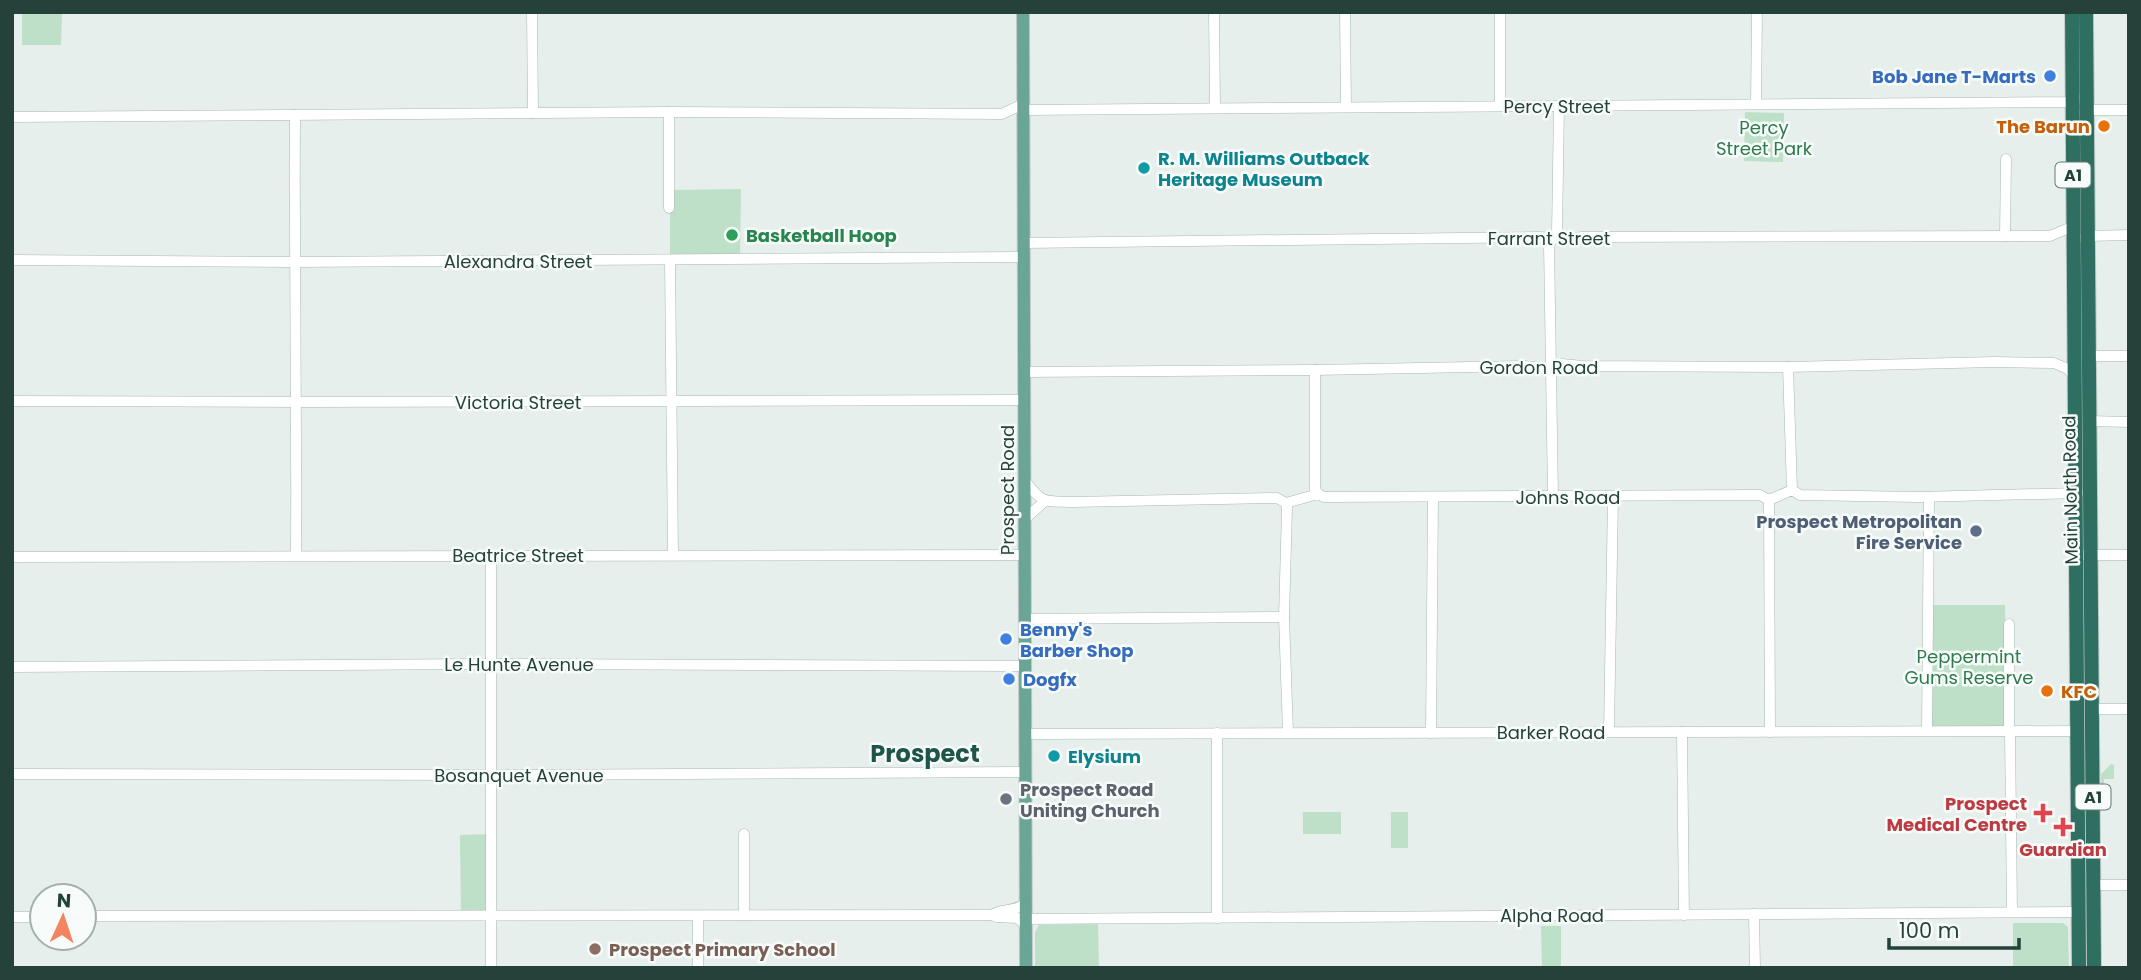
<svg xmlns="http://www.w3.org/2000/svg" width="2141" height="980" font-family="Poppins,sans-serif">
  <rect width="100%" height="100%" fill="#e6efeb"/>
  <g fill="#bfe0c8">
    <path d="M 22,12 L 62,12 L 61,45 L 22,45 Z"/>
    <path d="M 1745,112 L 1784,113 L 1783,162 L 1744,161 Z"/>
    <path d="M 741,189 L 740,260 L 670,261 L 670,190 Z"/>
    <path d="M 1932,605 L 2005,605 L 2007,729 L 1930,730 Z"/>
    <path d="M 2111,764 L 2114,765 L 2114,779 L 2104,779 L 2104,794 L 2101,794 L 2101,774 Z"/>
    <rect x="1303" y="812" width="38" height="22"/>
    <rect x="1391" y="812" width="17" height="36"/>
    <path d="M 492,834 L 491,916 L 461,916 L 460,835 Z"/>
    <path d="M 2013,923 L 2063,923 L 2068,927 L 2069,968 L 2013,968 Z"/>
    <path d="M 1098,924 L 1099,968 L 1035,968 L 1035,932 L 1039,925 Z"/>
    <path d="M 1541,926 L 1561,926 L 1561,968 L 1542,968 Z"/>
  </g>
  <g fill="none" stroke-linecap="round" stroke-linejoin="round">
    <defs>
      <g id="minor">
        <path d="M 532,12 L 533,113"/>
        <path d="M 1214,12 L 1215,108"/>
        <path d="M 1345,12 L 1346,107"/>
        <path d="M 1500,12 L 1500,106"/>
        <path d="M 1756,104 L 1757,12"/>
        <path d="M 1023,110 L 2072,102 L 2078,98"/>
        <path d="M 669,112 L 669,208"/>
        <path d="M 2083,114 L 2086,110 L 2129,110"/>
        <path d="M 295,115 C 294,262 297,409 296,556"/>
        <path d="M 12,117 L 669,112 L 1002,114 L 1023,104"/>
        <path d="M 2005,236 L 2006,159"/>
        <path d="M 2083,238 L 2088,236 L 2129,235"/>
        <path d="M 1024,243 L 1539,237 L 1572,239 L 1582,237 L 2050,236 L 2074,226"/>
        <path d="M 12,260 L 294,262 L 1024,257"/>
        <path d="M 670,261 L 673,555"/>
        <path d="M 2088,356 L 2129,356"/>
        <path d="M 1788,367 L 1792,490"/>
        <path d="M 1315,370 L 1315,489 L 1318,494"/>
        <path d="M 1024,372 L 1315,370 L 1524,366 L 1544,368 L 1562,364 L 1583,366 L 1788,367 L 1994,362 L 2054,363 L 2068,369 L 2074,376"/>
        <path d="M 12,401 L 297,402 L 1024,400"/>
        <path d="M 2089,421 L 2129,422"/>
        <path d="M 1026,482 C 1043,504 1044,501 1072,502 L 1277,498 L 1286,503 L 1318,494 L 1324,497 L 1760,495 L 1769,500 L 1792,490 L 1800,495 L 1918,497 L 2079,493"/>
        <path d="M 1553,497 L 1549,244 L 1557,233 L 1559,106"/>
        <path d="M 1769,500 L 1770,732"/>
        <path d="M 1286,503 L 1287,508 L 1284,617 L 1288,733"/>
        <path d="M 1026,518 L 1045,501"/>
        <path d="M 491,555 L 491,968"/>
        <path d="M 2076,555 L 2129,555"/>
        <path d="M 12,557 L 1025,555"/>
        <path d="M 1025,619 L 1284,617"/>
        <path d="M 2009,624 L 2009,731"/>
        <path d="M 12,667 L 485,664 L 1026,666"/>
        <path d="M 2092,709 L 2129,709"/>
        <path d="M 1927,731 L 1929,497"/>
        <path d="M 2010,731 L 2012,912"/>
        <path d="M 1609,732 L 1613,497"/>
        <path d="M 1682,732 L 1684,915"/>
        <path d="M 1217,733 L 1217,918"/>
        <path d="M 1431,733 L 1433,498"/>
        <path d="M 1025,734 L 2077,731"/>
        <path d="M 12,774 L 487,775 L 1025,772"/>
        <path d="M 744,834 L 744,915"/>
        <path d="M 2093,885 L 2129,885"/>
        <path d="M 1754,914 L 1755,968"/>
        <path d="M 992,915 C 1003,907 1015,913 1025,903"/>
        <path d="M 84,916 L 992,915 L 997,917 L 1017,918 L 1026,925"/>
        <path d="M 12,917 L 42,917"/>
        <path d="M 1026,919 L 2079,912"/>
        <path d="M 698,968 L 698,916"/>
      </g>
      <path id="major" d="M 1023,12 L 1026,968"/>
      <g id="highway">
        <path d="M 2072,12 L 2079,968"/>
        <path d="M 2086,12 L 2094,968"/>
      </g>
    </defs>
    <use href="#minor" stroke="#a8b8b2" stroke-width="11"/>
    <use href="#major" stroke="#c2cac8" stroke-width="14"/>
    <use href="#highway" stroke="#c2cac8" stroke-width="16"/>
    <use href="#minor" stroke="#fff" stroke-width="10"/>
    <use href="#major" stroke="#6aa596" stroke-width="12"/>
    <use href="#highway" stroke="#2f6f62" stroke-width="14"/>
  </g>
  <g fill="#3f7fe0" stroke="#f7fbf9" stroke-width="2.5">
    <circle cx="2050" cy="76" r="7"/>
    <circle cx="1006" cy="639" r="7"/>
    <circle cx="1009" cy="679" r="7"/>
  </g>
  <g fill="#e8710a" stroke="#f7fbf9" stroke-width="2.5">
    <circle cx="2104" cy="126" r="7"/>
    <circle cx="2047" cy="691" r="7"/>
  </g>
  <g fill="#0f9aa8" stroke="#f7fbf9" stroke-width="2.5">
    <circle cx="1144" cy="168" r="7"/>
    <circle cx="1054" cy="756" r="7"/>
  </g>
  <circle fill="#2e9e5b" stroke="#f7fbf9" stroke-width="2.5" cx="732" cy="235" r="7"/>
  <circle fill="#5c6f8a" stroke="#f7fbf9" stroke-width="2.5" cx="1976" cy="531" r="7"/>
  <circle fill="#6b7280" stroke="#f7fbf9" stroke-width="2.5" cx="1006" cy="799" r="7"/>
  <g fill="#e0444e" stroke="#f7fbf9" stroke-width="2.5">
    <path d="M2039.5 802.5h7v7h7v7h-7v7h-7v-7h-7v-7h7z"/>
    <path d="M2059.5 816.5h7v7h7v7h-7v7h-7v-7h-7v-7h7z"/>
  </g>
  <circle fill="#8d6e63" stroke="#f7fbf9" stroke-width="2.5" cx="595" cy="949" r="7"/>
  <g text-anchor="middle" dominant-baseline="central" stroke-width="5" stroke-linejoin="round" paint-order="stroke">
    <g fill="#f7fbf9" stroke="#637a73" stroke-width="2">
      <rect x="2055.5" y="162.5" width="35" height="25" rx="5"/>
      <rect x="2075.5" y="784.5" width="35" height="25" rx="5"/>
    </g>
    <g font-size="16" font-weight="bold" fill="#24423a">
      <text x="2073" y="175">A1</text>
      <text x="2093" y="797">A1</text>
    </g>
    <g font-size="18" font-weight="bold" fill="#366cbe" stroke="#f7fbf9" text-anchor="start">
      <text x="2036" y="76" text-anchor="end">Bob Jane T-Marts</text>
      <text x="1020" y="629">Benny's<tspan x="1020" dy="21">Barber Shop</tspan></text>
      <text x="1023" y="679">Dogfx</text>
    </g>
    <g font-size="18" fill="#24423a" stroke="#f7fbf9">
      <text x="1557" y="106">Percy Street</text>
      <text x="1549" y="238">Farrant Street</text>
      <text x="518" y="261">Alexandra Street</text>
      <text x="1539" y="367">Gordon Road</text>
      <text x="518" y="402">Victoria Street</text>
      <text transform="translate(1007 490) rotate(-90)">Prospect Road</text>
      <text transform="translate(2070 490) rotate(-91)">Main North Road</text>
      <text x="1568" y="497">Johns Road</text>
      <text x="518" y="555">Beatrice Street</text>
      <text x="519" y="664">Le Hunte Avenue</text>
      <text x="1551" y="732">Barker Road</text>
      <text x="519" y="775">Bosanquet Avenue</text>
      <text x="1552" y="915">Alpha Road</text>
    </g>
    <g font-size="18" font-weight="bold" fill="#c56008" stroke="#f7fbf9" text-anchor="end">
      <text x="2090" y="126">The Barun</text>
      <text x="2061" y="691" text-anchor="start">KFC</text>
    </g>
    <g font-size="18" fill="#2d7a4b" stroke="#f7fbf9">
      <text x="1764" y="127">Percy<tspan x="1764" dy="21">Street Park</tspan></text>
      <text x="1969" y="656">Peppermint<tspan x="1969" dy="21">Gums Reserve</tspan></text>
    </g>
    <g font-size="18" font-weight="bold" fill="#0d838f" stroke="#f7fbf9" text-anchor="start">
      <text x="1158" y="158">R. M. Williams Outback<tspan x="1158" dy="21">Heritage Museum</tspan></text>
      <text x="1068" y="756">Elysium</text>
    </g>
    <g font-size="18" font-weight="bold" fill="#27864d" stroke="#f7fbf9" text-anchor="start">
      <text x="746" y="235">Basketball Hoop</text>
    </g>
    <g font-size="18" font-weight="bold" fill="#4e5e75" stroke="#f7fbf9" text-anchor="end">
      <text x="1962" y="521">Prospect Metropolitan<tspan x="1962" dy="21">Fire Service</tspan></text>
    </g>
    <g font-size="18" font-weight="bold" fill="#5b616d" stroke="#f7fbf9" text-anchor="start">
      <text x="1020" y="789">Prospect Road<tspan x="1020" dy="21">Uniting Church</tspan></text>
    </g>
    <g font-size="18" font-weight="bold" fill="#be3a42" stroke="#f7fbf9" text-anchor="end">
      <text x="2027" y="803">Prospect<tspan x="2027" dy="21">Medical Centre</tspan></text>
      <text x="2063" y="849" text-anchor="middle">Guardian</text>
    </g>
    <g font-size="18" font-weight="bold" fill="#785e54" stroke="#f7fbf9" text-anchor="start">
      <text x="609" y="949">Prospect Primary School</text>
    </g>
    <g font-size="24" font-weight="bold" fill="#1f5548" stroke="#f7fbf9">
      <text x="925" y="753">Prospect</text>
    </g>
  </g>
  <rect width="2141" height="980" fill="none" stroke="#24423a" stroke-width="28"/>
  <g transform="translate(63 917) rotate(3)"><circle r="33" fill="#f7fbf9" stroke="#a3b1ad" stroke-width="2"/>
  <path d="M0-5L12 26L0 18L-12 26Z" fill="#f4845f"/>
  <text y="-10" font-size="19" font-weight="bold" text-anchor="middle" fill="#24423a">N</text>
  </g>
  <path d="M1889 938v10h130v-10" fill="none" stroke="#24423a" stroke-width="3.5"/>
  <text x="1899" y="938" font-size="21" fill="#24423a" stroke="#f7fbf9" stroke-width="5" paint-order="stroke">100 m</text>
</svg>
